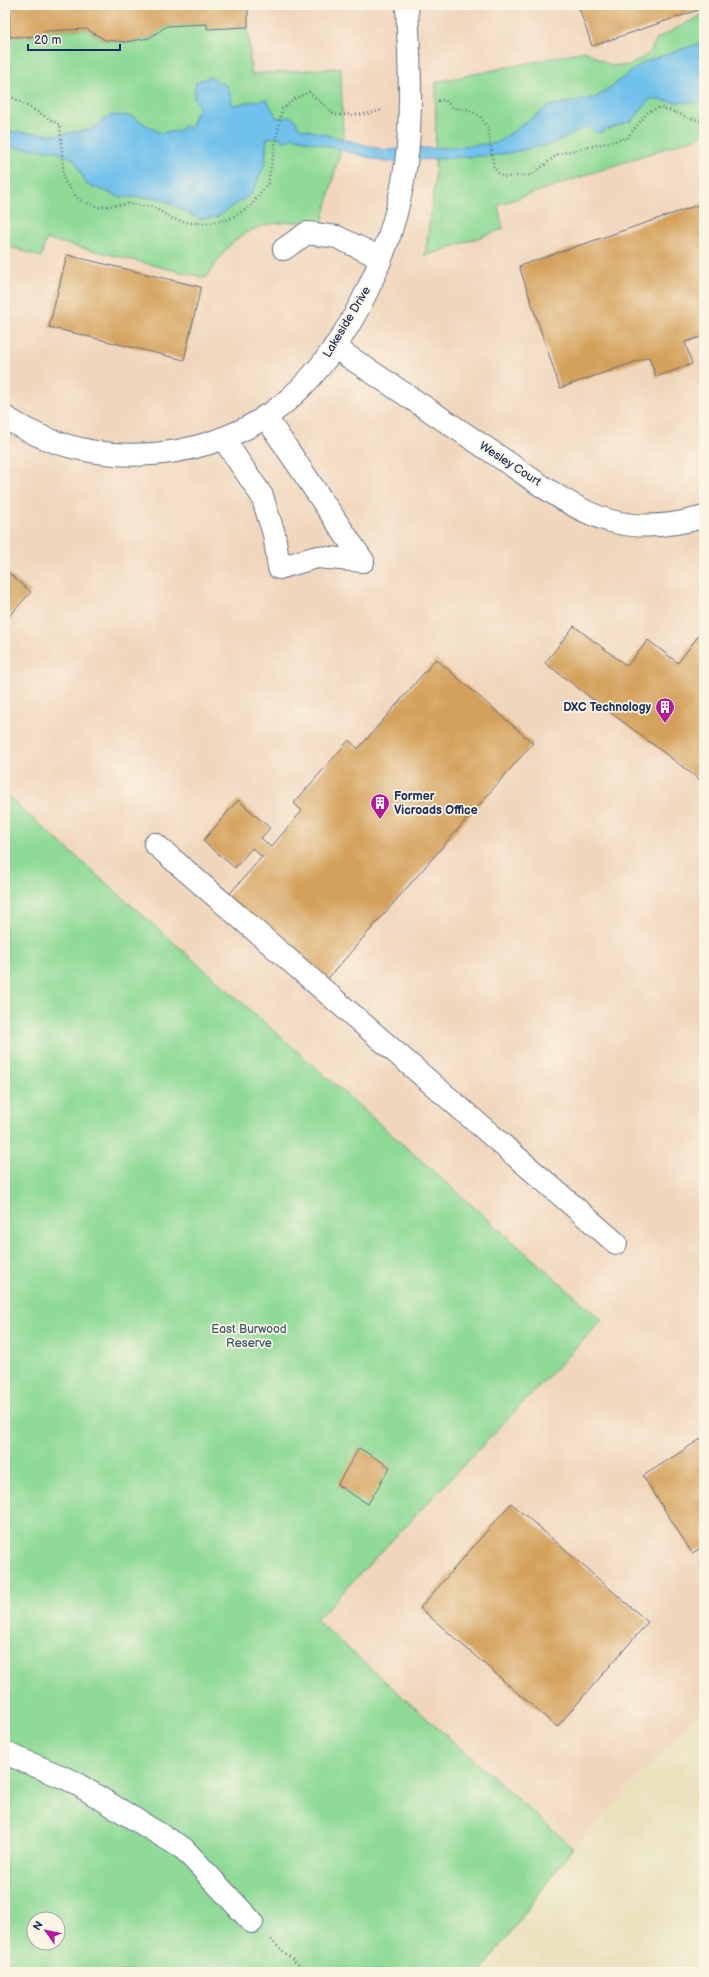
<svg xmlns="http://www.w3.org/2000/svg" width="709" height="1977" font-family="'Balsamiq Sans',sans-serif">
  <rect width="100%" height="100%" fill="#fcf5e5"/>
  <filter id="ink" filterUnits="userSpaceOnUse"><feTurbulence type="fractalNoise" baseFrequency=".025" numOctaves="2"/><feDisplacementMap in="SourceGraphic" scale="8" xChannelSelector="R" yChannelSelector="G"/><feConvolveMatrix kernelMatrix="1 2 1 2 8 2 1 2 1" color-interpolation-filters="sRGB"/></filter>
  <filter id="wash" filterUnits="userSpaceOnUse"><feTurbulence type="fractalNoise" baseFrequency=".012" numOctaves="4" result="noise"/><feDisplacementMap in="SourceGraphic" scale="16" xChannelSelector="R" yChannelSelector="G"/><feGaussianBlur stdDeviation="0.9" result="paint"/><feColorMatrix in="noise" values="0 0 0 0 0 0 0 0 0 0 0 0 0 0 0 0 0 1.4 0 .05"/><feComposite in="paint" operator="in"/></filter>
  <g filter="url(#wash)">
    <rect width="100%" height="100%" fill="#eae2be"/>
    <path fill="#f0d6bc" d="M 5,5 L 704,5 L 704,1707 L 573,1848 L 315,1620 L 601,1320 L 5,794 Z"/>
    <g fill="#8fda97" stroke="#55847a" fill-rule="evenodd">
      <path d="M 5,5 L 9,5 L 10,37 L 44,36 L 44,31 L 87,29 L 105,40 L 126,42 L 149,38 L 167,26 L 207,24 L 207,29 L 248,27 L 251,74 L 341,68 L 343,139 L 322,223 C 292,221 262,220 237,239 C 226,247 214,267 206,278 L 46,239 L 41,257 L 5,245 Z"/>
      <path d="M 704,14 L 704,135 L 498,205 L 503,229 L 425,256 L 435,180 L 436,82 L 585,51 L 612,66 L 630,65 L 647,55 L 658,38 Z"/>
      <path d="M 5,794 L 602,1320 L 316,1620 L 573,1848 L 481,1972 L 5,1972 ZM 34,1919 L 58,1919 L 58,1943 L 34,1943 Z"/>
    </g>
    <path fill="#6fc1eb" stroke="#4578a4" d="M 704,42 L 704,103 L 675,102 L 650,99 L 633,120 L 598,133 L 586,127 L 552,144 L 498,155 L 386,162 L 300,139 L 293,137 L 285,142 L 279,137 L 267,138 L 265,163 L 252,193 L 217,217 L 200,219 L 160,198 L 120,197 L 86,184 L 74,159 L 56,151 L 5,147 L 5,131 L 58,135 L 92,129 L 111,115 L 131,116 L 160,133 L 179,131 L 185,125 L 189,130 L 199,106 L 194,98 L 196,82 L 210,77 L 228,87 L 233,105 L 266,99 L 277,118 L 293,117 L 300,128 L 385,150 L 452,147 L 497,143 L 549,106 L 597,97 L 644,62 Z"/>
    <g id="blocks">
      <g fill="#d4a15c">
        <path d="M 9,5 L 244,5 L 244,9 L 248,9 L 248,27 L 207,29 L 207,24 L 167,26 L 149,38 L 126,42 L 105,40 L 87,29 L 44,31 L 44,36 L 10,37 Z"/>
        <path d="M 578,5 L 704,5 L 704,8 L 592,46 Z"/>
        <path d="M 704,203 L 704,336 L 685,342 L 692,364 L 656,377 L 649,357 L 560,388 L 519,266 Z"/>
        <path d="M 67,255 L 201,287 L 184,360 L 49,327 Z"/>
        <path d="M 5,570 L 31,592 L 5,621 Z"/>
        <path d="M 574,626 L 627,666 L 648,640 L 678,663 L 699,635 L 704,639 L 704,783 L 545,663 Z"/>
        <path d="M 436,659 L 533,743 L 323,984 L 225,899 L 262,857 L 252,848 L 235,868 L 203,841 L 238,800 L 270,828 L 261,838 L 271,847 L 302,811 L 294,803 L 349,740 L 358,749 Z"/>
        <path d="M 704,1437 L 704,1546 L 692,1553 L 643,1476 Z"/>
        <path d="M 359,1448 L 390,1467 L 368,1504 L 337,1485 Z"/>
        <path d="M 511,1503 L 648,1622 L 557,1727 L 420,1608 Z"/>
      </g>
    </g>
  </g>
  <g filter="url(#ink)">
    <use href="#blocks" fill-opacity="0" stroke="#636e80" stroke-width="1"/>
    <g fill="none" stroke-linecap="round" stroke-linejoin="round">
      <defs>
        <g id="minor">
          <path d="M 284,249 L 307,233 L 337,237 L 381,258"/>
          <path d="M 334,347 C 389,383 443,420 498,456 C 531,478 573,511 611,521 C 640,529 675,525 704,517"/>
          <path d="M 265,416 L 363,561"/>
          <path d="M 5,417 C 56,451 117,461 177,451 C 217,444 259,426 289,399 C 352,343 395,246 406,163 C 413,111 409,57 407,5"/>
          <path d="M 223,438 L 262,496 L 274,534 L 279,568 L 317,557 L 363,561"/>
          <path d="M 155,844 L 616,1243"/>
          <path d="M 5,1753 L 72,1781 L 184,1849 L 252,1922"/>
        </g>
      </defs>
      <use href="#minor" stroke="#636e80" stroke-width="24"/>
      <g stroke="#636e80" stroke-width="2.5" stroke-dasharray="1 3" stroke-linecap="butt">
        <path d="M 5,97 L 12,97 L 60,125 L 64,181 L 79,200 L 99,207 L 128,204 L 153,207 L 173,219 L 192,223 L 211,223 L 229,219 L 250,207 L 268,183 L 282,109 L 294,99 L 309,92 L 335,115 L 366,114 L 383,110"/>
        <path d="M 438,101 L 445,100 L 453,108 L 467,109 L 480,116 L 488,129 L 494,168 L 503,177 L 532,175 L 558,154 L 627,138 L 648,112 L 660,107 L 690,118 L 704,122"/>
        <path d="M 271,1940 L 306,1972"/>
      </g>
      <use href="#minor" stroke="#fff" stroke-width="22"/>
    </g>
  </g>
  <defs>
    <symbol id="building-pin" viewBox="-11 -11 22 30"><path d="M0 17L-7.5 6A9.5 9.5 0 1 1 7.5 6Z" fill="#b5179e" stroke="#fcf5e5"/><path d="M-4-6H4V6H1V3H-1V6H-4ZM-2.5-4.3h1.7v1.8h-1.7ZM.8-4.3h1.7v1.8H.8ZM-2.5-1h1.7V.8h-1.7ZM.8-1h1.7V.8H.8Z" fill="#fff"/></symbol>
  </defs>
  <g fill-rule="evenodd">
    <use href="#building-pin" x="654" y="696" width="22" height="30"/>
    <use href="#building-pin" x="369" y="792" width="22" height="30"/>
  </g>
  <g text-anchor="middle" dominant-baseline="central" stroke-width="3.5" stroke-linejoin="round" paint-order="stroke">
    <g font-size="12" fill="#1b2f5e" stroke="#fcf5e5">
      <text transform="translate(347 322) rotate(-59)">Lakeside Drive</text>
      <text transform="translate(510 464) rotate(33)">Wesley Court</text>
    </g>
    <g font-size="12" font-weight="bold" fill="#1b2f5e" stroke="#fcf5e5" text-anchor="end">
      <text x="651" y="707">DXC Technology</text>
      <text x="394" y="796" text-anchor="start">Former<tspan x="394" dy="14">Vicroads Office</tspan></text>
    </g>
    <g font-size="12" fill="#385a6c" stroke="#fcf5e5">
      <text x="249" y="1329">East Burwood<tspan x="249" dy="14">Reserve</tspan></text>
    </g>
  </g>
  <rect width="709" height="1977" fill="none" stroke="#fcf5e5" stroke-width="20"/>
  <g transform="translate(46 1931) rotate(303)"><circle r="19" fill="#fcf5e5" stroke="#a2a6af"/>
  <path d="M0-3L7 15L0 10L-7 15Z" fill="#b5179e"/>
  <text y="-6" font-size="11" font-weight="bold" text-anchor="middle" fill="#1b2f5e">N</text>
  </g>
  <path d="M28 44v6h92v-6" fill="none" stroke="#1b2f5e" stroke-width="2"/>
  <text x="34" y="44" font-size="12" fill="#1b2f5e" stroke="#fcf5e5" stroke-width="3" paint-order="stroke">20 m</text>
</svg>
